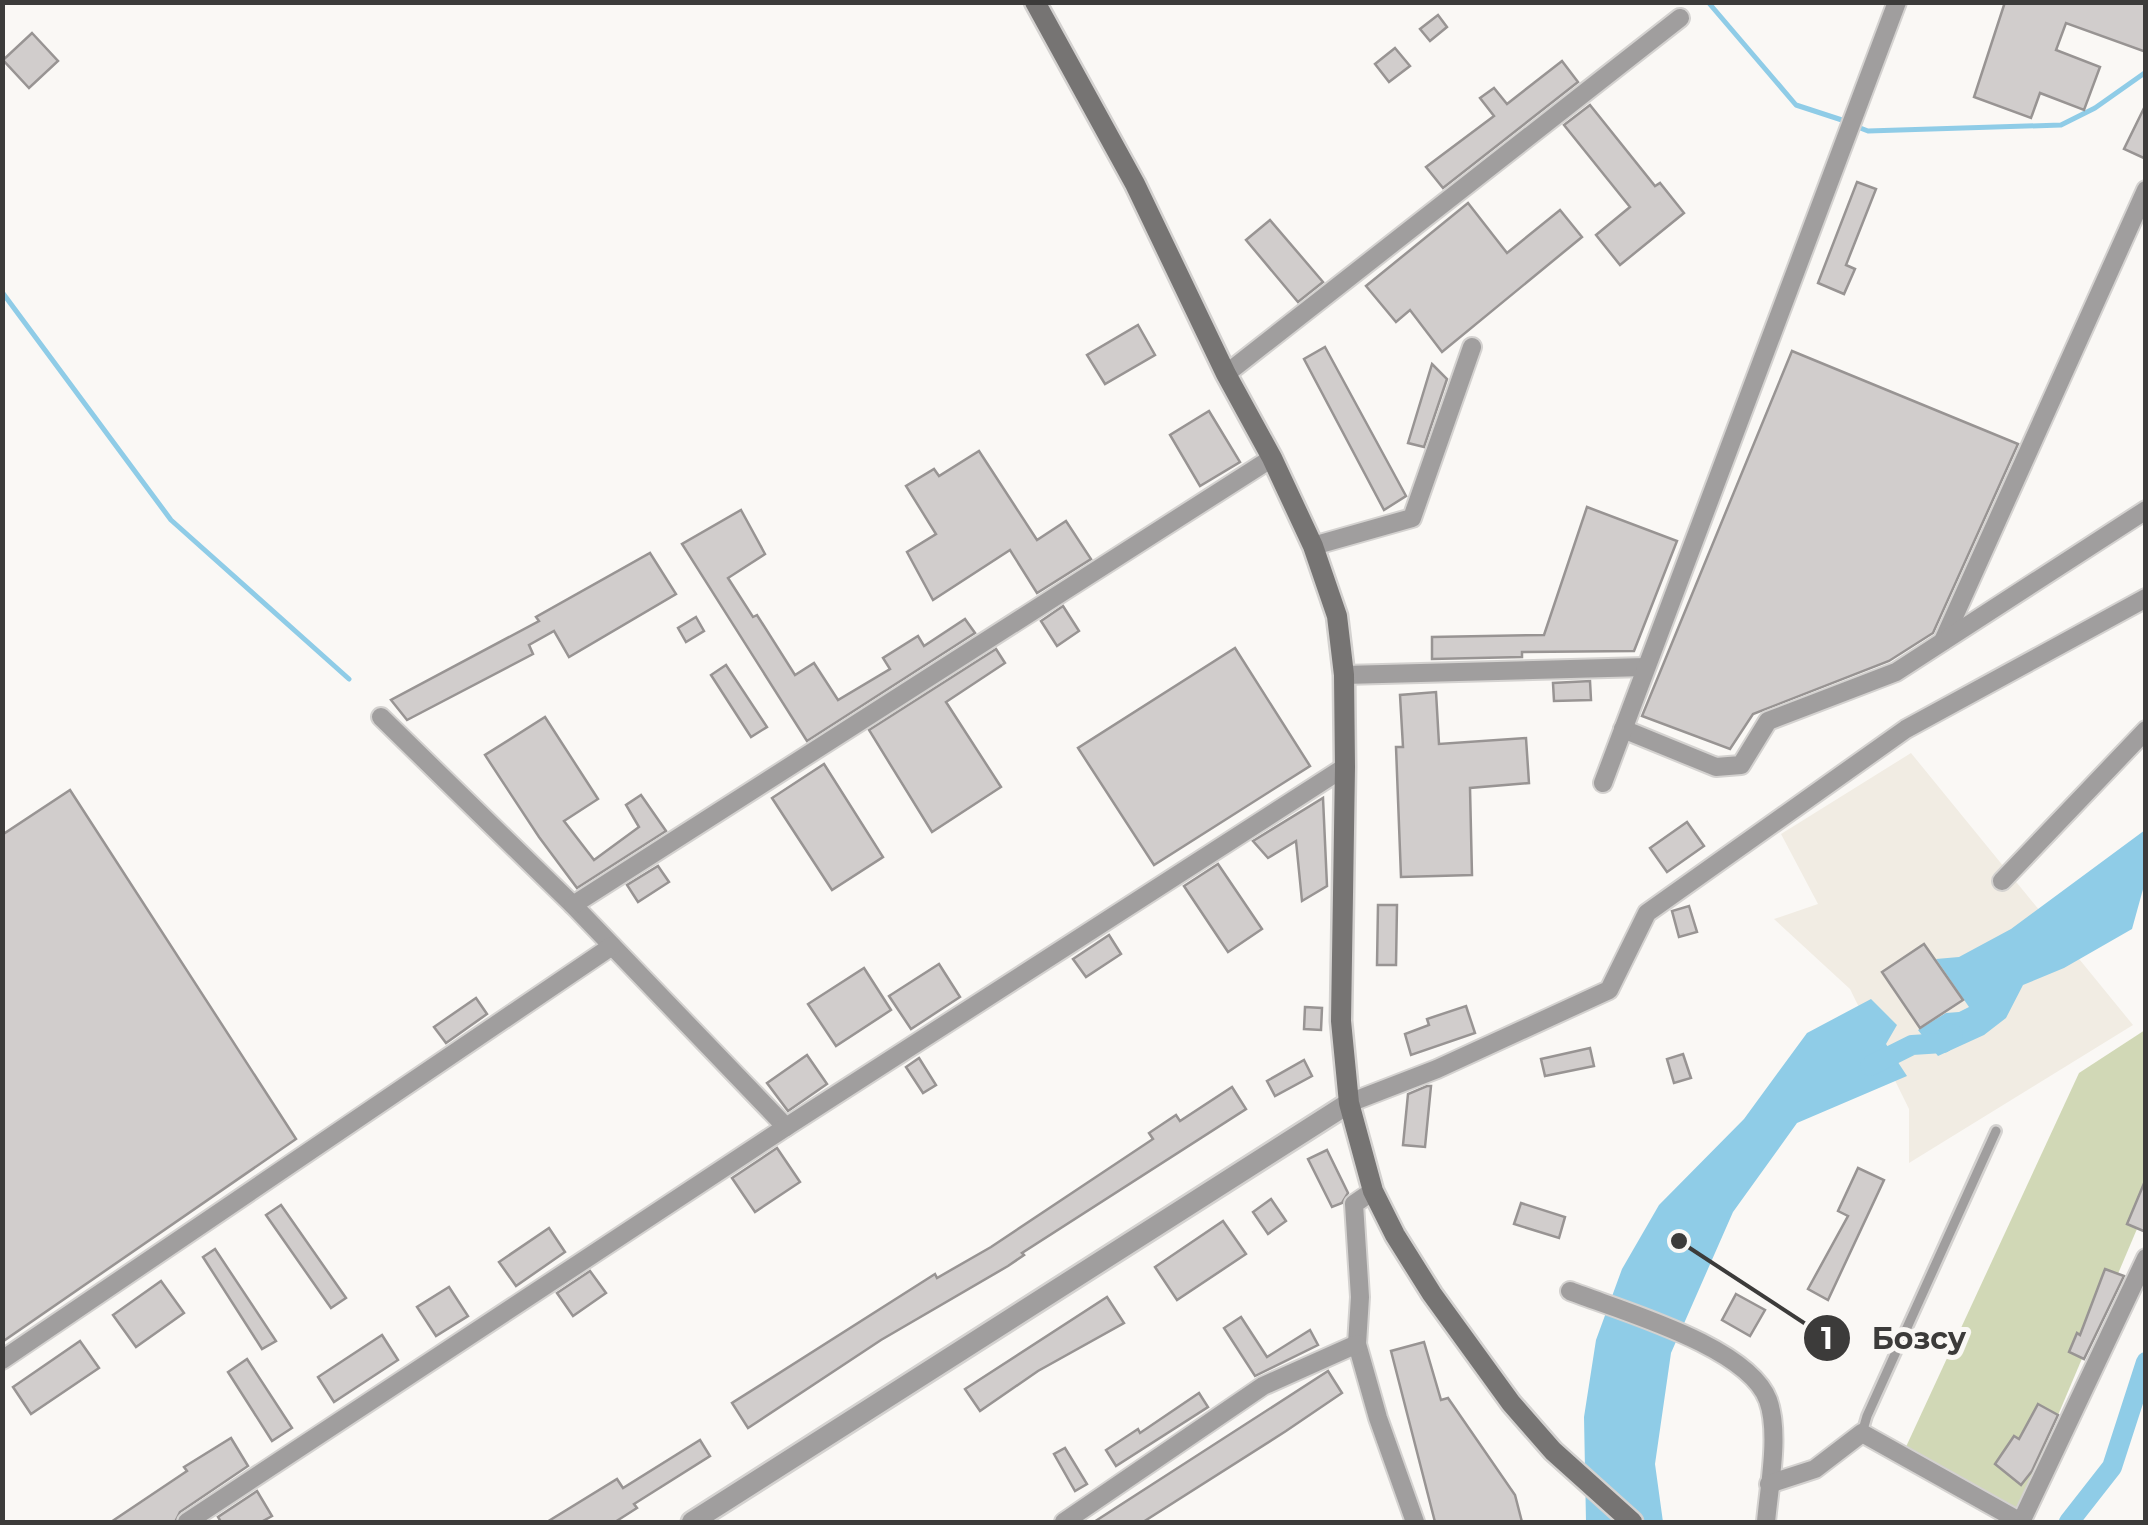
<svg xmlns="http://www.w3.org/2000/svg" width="2148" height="1525" font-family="Montserrat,sans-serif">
  <rect width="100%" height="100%" fill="#faf8f5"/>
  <path fill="#f1ece3" d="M 1911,753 L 2133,1025 L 1909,1163 L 1909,1109 L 1850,989 L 1774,919 L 1818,904 L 1781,834 Z"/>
  <path fill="#d1d8b6" d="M 2145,1030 L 2145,1210 L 2017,1512 L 1905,1449 L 2079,1073 Z"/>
  <g fill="#8fcce7">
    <path d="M 2145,830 L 2145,882 L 2132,929 L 2064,968 L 2023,985 L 2006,1018 L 1984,1035 L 1938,1056 L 1918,1030 L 1946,1013 L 1959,1012 L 1969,1007 L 1936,959 L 1959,957 L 2011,929 Z"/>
    <path d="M 1871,999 L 1897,1025 L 1886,1044 L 1907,1076 L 1797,1123 L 1733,1212 L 1671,1353 L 1655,1464 L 1663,1522 L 1586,1522 L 1584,1417 L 1596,1340 L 1622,1269 L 1659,1205 L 1744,1119 L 1807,1033 Z"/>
  </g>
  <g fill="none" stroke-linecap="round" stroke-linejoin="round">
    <g stroke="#8fcce7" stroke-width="5">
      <path d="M 1708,2 L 1796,105 L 1845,121"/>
      <path d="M 1855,126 L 1868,131 L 2061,125 L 2095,108 L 2146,72"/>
      <path d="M 2,292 L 171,520 L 349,679"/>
    </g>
    <g stroke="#8fcce7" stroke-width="20">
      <path d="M 1870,1066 L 1912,1045 L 1943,1043 L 1953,1034"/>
      <path d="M 2069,1522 L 2112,1467 L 2146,1362"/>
    </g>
  </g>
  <g fill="#d1cdcc" stroke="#989493" stroke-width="2.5">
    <path d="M 2005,2 L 2146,2 L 2146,52 L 2066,23 L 2056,50 L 2100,67 L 2084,110 L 2040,93 L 2031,118 L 1974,97 Z"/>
    <path d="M 1438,15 L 1447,27 L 1430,41 L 1420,29 Z"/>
    <path d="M 32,33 L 58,61 L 29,88 L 3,60 Z"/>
    <path d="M 1395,48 L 1410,66 L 1389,82 L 1375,64 Z"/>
    <path d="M 1562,61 L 1578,82 L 1443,188 L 1426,167 L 1494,116 L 1480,98 L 1494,88 L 1507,104 Z"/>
    <path d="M 2146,104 L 2146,159 L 2124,149 Z"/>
    <path d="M 1590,105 L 1655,186 L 1660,183 L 1684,213 L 1620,265 L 1596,235 L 1630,207 L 1564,125 Z"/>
    <path d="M 1857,182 L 1876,189 L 1846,265 L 1855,269 L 1844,294 L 1818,283 Z"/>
    <path d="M 1468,203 L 1507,253 L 1560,210 L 1582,237 L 1442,352 L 1410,310 L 1396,322 L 1366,286 Z"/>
    <path d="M 1270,220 L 1323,282 L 1298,302 L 1246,240 Z"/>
    <path d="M 1138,325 L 1155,355 L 1105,384 L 1087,355 Z"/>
    <path d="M 1325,347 L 1406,496 L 1384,510 L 1304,359 Z"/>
    <path d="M 1792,351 L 2018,444 L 1933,633 L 1889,661 L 1753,714 L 1730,749 L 1642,716 Z"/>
    <path d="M 1432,364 L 1447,379 L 1424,447 L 1408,443 Z"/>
    <path d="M 1209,411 L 1240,462 L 1200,486 L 1170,435 Z"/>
    <path d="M 979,451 L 1037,540 L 1066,521 L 1091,559 L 1037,593 L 1010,550 L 933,600 L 907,552 L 936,534 L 906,486 L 934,469 L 939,476 Z"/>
    <path d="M 1587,507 L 1677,541 L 1634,651 L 1522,652 L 1522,657 L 1432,659 L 1432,637 L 1544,635 Z"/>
    <path d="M 741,510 L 765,554 L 728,578 L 753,617 L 757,615 L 795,675 L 814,663 L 838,700 L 890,669 L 883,658 L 918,636 L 924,646 L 965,619 L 975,633 L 807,741 L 682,544 Z"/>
    <path d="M 650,553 L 676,594 L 569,657 L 554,631 L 529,645 L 533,654 L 407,720 L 391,700 L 539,621 L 536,617 Z"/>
    <path d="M 1063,606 L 1079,631 L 1057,646 L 1041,621 Z"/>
    <path d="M 696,617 L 704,631 L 686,642 L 678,628 Z"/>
    <path d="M 1235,648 L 1310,766 L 1154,865 L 1078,748 Z"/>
    <path d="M 996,649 L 1005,663 L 946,702 L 1001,787 L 932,832 L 869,730 Z"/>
    <path d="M 726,665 L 767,727 L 751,737 L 711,675 Z"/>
    <path d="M 1590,681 L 1591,700 L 1554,701 L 1553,683 Z"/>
    <path d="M 1436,692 L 1439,744 L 1526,738 L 1529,783 L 1470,788 L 1472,875 L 1401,877 L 1396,747 L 1403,747 L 1400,695 Z"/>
    <path d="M 545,717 L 598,799 L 564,821 L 594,860 L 639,827 L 626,805 L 641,795 L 666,831 L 577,888 L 539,837 L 485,755 Z"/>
    <path d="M 824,764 L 883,857 L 832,890 L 772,798 Z"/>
    <path d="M 70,790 L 296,1139 L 2,1342 L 2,835 Z"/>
    <path d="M 1323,798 L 1327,886 L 1302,901 L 1296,841 L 1268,858 L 1253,841 Z"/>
    <path d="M 1687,822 L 1704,846 L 1667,872 L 1650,848 Z"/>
    <path d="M 1218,864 L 1262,929 L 1228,952 L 1184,886 Z"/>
    <path d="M 658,866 L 669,882 L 638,902 L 627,885 Z"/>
    <path d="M 1378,905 L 1397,905 L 1396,965 L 1377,965 Z"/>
    <path d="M 1689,906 L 1697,932 L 1679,937 L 1672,911 Z"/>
    <path d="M 1109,935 L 1121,954 L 1086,977 L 1073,959 Z"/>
    <path d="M 1924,944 L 1963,1000 L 1920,1028 L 1882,972 Z"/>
    <path d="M 939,964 L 960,997 L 911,1029 L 889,996 Z"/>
    <path d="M 864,968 L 891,1010 L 836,1046 L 808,1004 Z"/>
    <path d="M 476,998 L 487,1014 L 446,1043 L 434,1027 Z"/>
    <path d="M 1466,1006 L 1475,1033 L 1411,1055 L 1405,1034 L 1429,1025 L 1427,1019 Z"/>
    <path d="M 1305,1007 L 1322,1008 L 1321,1030 L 1304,1029 Z"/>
    <path d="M 1590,1048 L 1594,1066 L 1545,1076 L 1541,1059 Z"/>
    <path d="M 1683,1054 L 1691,1078 L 1674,1083 L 1667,1059 Z"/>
    <path d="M 807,1055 L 827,1084 L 788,1111 L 767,1083 Z"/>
    <path d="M 919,1058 L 936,1085 L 923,1093 L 906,1067 Z"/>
    <path d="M 1304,1060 L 1312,1076 L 1275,1096 L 1267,1081 Z"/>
    <path d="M 1427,1086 L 1431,1086 L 1425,1147 L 1403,1145 L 1408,1094 Z"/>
    <path d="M 1232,1087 L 1246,1109 L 1022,1253 L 1024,1255 L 1008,1266 L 881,1340 L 748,1428 L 732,1403 L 935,1274 L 937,1278 L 991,1247 L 1153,1139 L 1149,1133 L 1176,1115 L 1180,1121 Z"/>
    <path d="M 777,1148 L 800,1182 L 755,1212 L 732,1178 Z"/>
    <path d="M 1327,1150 L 1348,1193 L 1342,1203 L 1332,1207 L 1308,1159 Z"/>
    <path d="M 1858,1168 L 1884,1180 L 1828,1300 L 1808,1289 L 1848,1216 L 1838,1211 Z"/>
    <path d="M 2145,1181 L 2146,1181 L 2146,1232 L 2127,1224 Z"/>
    <path d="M 1271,1199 L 1286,1221 L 1268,1234 L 1253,1212 Z"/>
    <path d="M 1521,1203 L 1565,1217 L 1559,1238 L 1514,1224 Z"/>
    <path d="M 281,1205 L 346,1298 L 331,1308 L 266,1215 Z"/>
    <path d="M 1223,1221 L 1246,1254 L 1177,1300 L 1155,1267 Z"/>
    <path d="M 549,1228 L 565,1252 L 516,1286 L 499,1262 Z"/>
    <path d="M 215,1249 L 276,1341 L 262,1349 L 203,1257 Z"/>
    <path d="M 2105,1269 L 2124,1276 L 2084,1359 L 2069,1352 L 2077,1333 L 2080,1335 Z"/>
    <path d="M 590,1271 L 606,1293 L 573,1316 L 557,1293 Z"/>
    <path d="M 161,1281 L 184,1313 L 136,1347 L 113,1315 Z"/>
    <path d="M 449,1287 L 468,1316 L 436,1336 L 417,1307 Z"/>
    <path d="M 1736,1294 L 1765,1310 L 1750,1336 L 1722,1320 Z"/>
    <path d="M 1107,1297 L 1124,1323 L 1038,1371 L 980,1411 L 965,1389 Z"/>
    <path d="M 1241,1317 L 1267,1357 L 1310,1330 L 1318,1345 L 1255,1376 L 1224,1328 Z"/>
    <path d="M 382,1335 L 398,1360 L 334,1402 L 318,1377 Z"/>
    <path d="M 80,1341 L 99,1368 L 31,1414 L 13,1387 Z"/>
    <path d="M 1424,1342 L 1441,1400 L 1448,1398 L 1515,1495 L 1522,1522 L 1435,1522 L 1391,1351 Z"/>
    <path d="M 247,1359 L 292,1428 L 272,1441 L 228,1372 Z"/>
    <path d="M 1328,1371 L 1342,1393 L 1286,1431 L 1143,1522 L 1094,1522 Z"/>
    <path d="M 1199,1393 L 1208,1407 L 1116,1466 L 1106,1450 L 1138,1429 L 1140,1433 Z"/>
    <path d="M 2038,1404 L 2058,1415 L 2032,1471 L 2021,1485 L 1995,1464 L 2014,1436 L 2019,1439 Z"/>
    <path d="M 231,1438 L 248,1466 L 180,1512 L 175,1522 L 111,1522 L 187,1471 L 184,1467 Z"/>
    <path d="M 700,1440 L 710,1456 L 634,1504 L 637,1508 L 615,1522 L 547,1522 L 617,1479 L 623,1488 Z"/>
    <path d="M 1065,1448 L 1087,1484 L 1075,1491 L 1054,1454 Z"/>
    <path d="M 257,1491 L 272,1516 L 261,1522 L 221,1522 L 218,1517 Z"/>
  </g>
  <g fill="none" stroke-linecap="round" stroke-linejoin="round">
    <defs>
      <path id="service" d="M 1862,1433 L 1867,1416 L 1996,1131"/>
      <g id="minor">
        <path d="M 1226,374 L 1680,18"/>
        <path d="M 1313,546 L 1412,518 L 1472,347"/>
        <path d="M 1943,641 L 2146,190"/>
        <path d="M 1344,675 L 1645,667"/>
        <path d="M 381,717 L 573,905 L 786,1127"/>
        <path d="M 1623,729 L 1716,767 L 1741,765 L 1768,721 L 1896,672 L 2146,510"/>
        <path d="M 1603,783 L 1897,2"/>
        <path d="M 2002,881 L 2146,730"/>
        <path d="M 573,905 L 1272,458"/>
        <path d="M 1349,1103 L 1437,1069 L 1609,990 L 1647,913 L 1906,729 L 2146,598"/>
        <path d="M 1373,1191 L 1354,1204 L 1360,1297 L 1357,1344 L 1378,1418 L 1415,1522"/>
        <path d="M 1570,1291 C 1621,1311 1748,1346 1768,1400 C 1780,1433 1769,1487 1766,1522"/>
        <path d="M 2,1360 L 612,946"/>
        <path d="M 1769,1484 L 1815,1469 L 1862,1433 L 2021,1522 L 2146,1258"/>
        <path d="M 187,1522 L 786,1127 L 1345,767"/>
        <path d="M 1064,1522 L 1263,1386 L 1357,1344"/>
      </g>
      <path id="tertiary" d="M 692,1522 L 1349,1103"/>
      <path id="secondary" d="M 1035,2 L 1135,184 L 1226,374 L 1272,458 L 1313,546 L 1337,616 L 1344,675 L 1345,767 L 1341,1021 L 1349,1103 L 1373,1191 L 1395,1235 L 1432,1294 L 1511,1403 L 1553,1451 L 1632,1522"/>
    </defs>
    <use href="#service" stroke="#d4d2d0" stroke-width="14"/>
    <use href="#minor" stroke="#d4d2d0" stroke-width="22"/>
    <use href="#tertiary" stroke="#d4d2d0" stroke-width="25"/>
    <use href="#secondary" stroke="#d4d2d0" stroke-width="25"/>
    <use href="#service" stroke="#a09e9e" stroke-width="9"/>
    <use href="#minor" stroke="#a09e9e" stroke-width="18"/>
    <use href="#tertiary" stroke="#a09e9e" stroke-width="20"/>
    <use href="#secondary" stroke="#767473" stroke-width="20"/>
  </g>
  <path fill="none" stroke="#3c3b3a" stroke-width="4" d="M1679 1241L1827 1338"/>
  <g fill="#3c3b3a" stroke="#faf8f5" stroke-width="4">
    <circle cx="1679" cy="1241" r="10"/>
    <circle cx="1827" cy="1338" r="25"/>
  </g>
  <g font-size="30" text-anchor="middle" font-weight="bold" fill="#fff">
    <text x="1827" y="1349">1</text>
  </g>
  <g font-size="30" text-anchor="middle" font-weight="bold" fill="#3c3b3a" stroke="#faf8f5" stroke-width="10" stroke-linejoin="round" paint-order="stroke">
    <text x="1919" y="1349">Бозсу</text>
  </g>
  <rect width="2148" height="1525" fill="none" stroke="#3c3b3a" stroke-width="10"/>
</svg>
